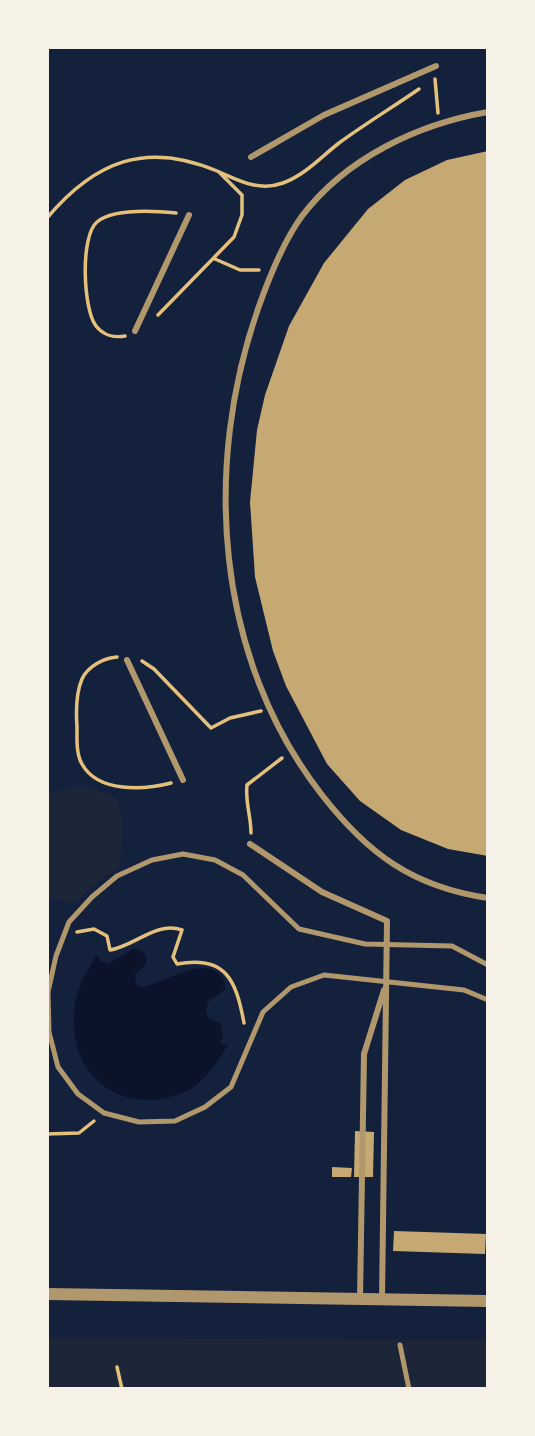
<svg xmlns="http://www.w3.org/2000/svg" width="535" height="1436" font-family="Montserrat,sans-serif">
  <rect width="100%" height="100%" fill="#14213d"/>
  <g fill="#1d2539">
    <path d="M 82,786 L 115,797 C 129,820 120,842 120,868 L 102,878 L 75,903 L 47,898 L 47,793 Z"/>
    <path d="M 47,1338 L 488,1340 L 488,1389 L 47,1389 Z"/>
  </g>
  <path fill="#0b132b" d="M 133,949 L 142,950 L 146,956 L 146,964 L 135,975 L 136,984 L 141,987 C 164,985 218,944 226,989 L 208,1002 L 206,1011 L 209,1018 L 221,1024 L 223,1035 L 220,1044 L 228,1045 C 217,1062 204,1084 185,1092 C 125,1117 70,1080 74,1014 C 75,992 85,973 97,955 L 101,962 L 108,964 Z"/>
  <g fill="#c6a872">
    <path d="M 488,151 L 488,856 L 448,849 L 401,830 L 360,801 L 327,764 L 286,686 L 273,651 L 255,577 L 250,502 L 257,430 L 265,395 L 289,326 L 324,263 L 368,209 L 405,180 L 447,160 Z"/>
    <path d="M 355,1131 L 374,1132 L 373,1177 L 354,1177 Z"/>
    <path d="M 332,1167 L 352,1168 L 351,1177 L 332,1177 Z"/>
    <path d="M 394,1231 L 486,1234 L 485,1254 L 393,1251 Z"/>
  </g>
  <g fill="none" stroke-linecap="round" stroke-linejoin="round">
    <g stroke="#e5c07b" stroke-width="3.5">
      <path d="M 435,79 L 438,113"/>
      <path d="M 47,218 C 95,161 146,141 217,171 C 238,180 258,192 283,183 C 305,175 321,157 339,143 C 365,124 393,107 419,89"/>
      <path d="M 215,259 L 240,270 L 259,270"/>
      <path d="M 158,315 L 234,237 L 242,215 L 242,195 L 220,173"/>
      <path d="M 125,336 C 114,338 103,335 96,326 C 83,309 80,236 97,222 C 114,208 155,211 176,213"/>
      <path d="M 117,657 C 104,658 88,666 82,679 C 76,693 76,713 77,727 C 77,738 76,754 82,764 C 98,793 144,790 171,783"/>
      <path d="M 142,661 L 154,669 L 211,728 L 230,718 L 261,711"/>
      <path d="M 251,833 C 251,816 245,802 247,785 L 282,758"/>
      <path d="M 77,932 L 94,929 L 107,936 L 110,950 C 135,946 156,921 182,930 L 173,957 L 177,964 C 226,955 236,980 244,1023"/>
      <path d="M 47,1134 L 79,1133 L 94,1121"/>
      <path d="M 117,1367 L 122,1389"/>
    </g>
    <g stroke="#b1986c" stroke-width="5">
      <path d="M 488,965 L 452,946 L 365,944 L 299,929 L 243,875 L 215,860 L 183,854 L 152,860 L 117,876 L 92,897 L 69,922 L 56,956 L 48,992 L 49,1032 L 58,1067 L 78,1094 L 104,1113 L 139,1122 L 175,1121 L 205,1107 L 231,1087 L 263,1012 L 291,987 L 324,975 L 464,990 L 488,1000"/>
      <path d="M 400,1345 L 409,1389"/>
    </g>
    <g stroke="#b1986c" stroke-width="6">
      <path d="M 488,112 C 418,124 346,158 302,216 C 283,242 270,275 259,306 C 202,466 215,658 322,795 C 368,854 413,887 488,898"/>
      <path d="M 251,157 L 324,115 L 436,66"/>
      <path d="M 135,331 L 189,215"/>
      <path d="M 127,660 L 183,780"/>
      <path d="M 250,844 L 322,892 L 387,921 L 382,1299"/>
      <path d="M 360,1298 L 364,1054 L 384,990"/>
    </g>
    <path stroke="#b1986c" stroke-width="12" d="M 47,1294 L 488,1301"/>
  </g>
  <rect width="535" height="1436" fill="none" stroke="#f6f1e7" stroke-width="98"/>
</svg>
